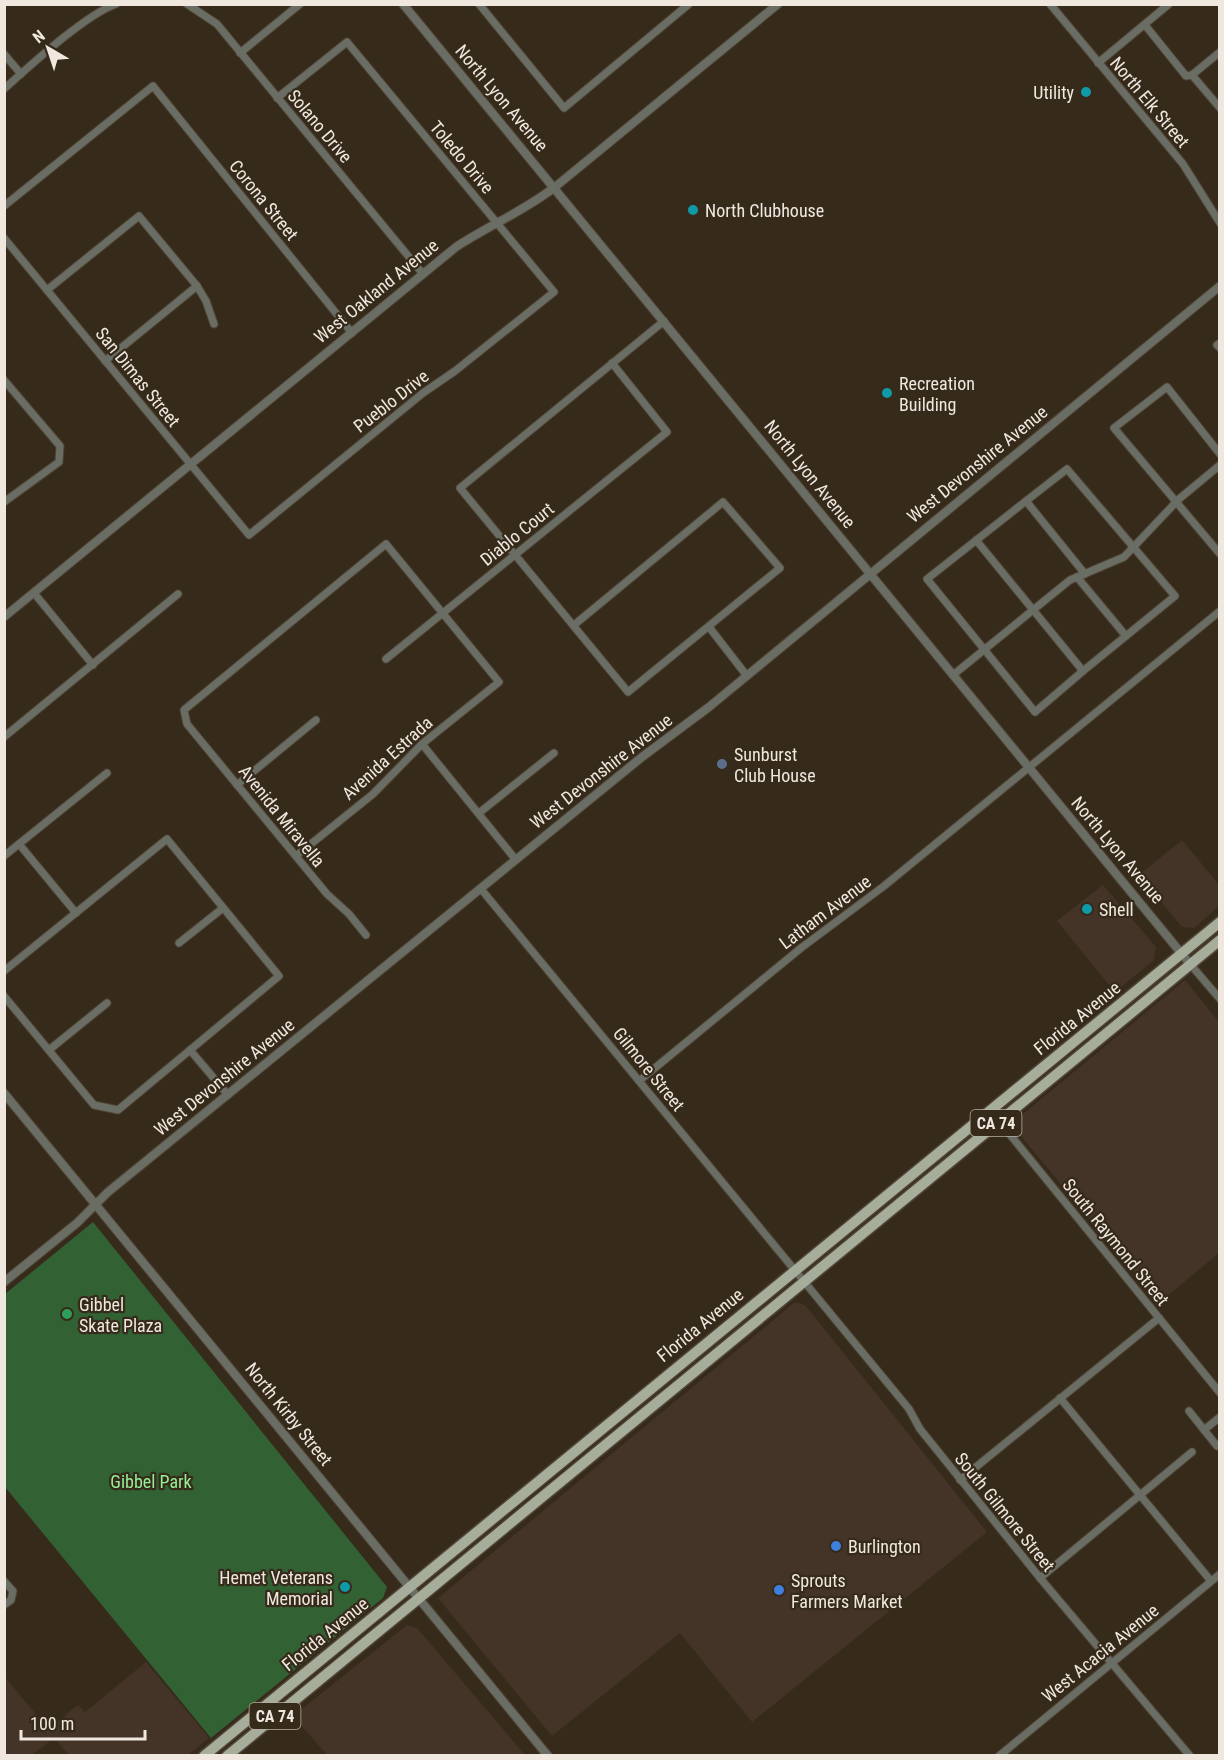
<svg xmlns="http://www.w3.org/2000/svg" width="1224" height="1760" font-family="'Roboto Condensed',sans-serif">
  <rect width="100%" height="100%" fill="#362a1b"/>
  <g fill="#443428">
    <path d="M 1182,840 L 1219,885 L 1219,906 L 1194,928 L 1182,927 L 1139,875 Z"/>
    <path d="M 1103,885 L 1156,947 L 1154,960 L 1115,992 L 1057,921 Z"/>
    <path d="M 1185,980 L 1219,1022 L 1219,1253 L 1159,1303 L 1011,1124 Z"/>
    <path d="M 794,1303 L 800,1303 L 806,1306 L 987,1532 L 752,1722 L 680,1633 L 552,1736 L 438,1598 Z"/>
    <path d="M 407,1625 L 417,1628 L 525,1755 L 327,1755 L 293,1716 Z"/>
    <path d="M 146,1662 L 209,1738 L 188,1755 L 69,1755 L 54,1738 L 32,1755 L 5,1755 L 5,1677 L 48,1729 L 78,1705 L 85,1712 Z"/>
  </g>
  <path fill="#326134" d="M 93,1222 L 387,1587 L 383,1598 L 211,1738 L 5,1487 L 5,1294 Z"/>
  <g fill="none" stroke-linecap="round" stroke-linejoin="round">
    <defs>
      <g id="minor">
        <path d="M 187,4 L 217,24 L 423,274"/>
        <path d="M 479,4 L 564,108 L 689,4"/>
        <path d="M 1050,4 L 1183,164 L 1220,223"/>
        <path d="M 1145,25 L 1186,76 L 1192,75 L 1220,108"/>
        <path d="M 240,53 L 300,4"/>
        <path d="M 4,54 L 21,74"/>
        <path d="M 1098,63 L 1169,4"/>
        <path d="M 1192,75 L 1220,52"/>
        <path d="M 4,89 C 31,65 85,15 116,4"/>
        <path d="M 4,206 L 153,86 L 352,333"/>
        <path d="M 4,238 L 249,535 L 423,393 L 455,371 L 554,292 L 347,42 L 277,98"/>
        <path d="M 47,290 L 139,216 L 197,286 L 206,301 L 214,324"/>
        <path d="M 1220,343 L 1217,345 L 1220,348"/>
        <path d="M 105,361 L 197,286"/>
        <path d="M 4,380 L 60,446 L 59,462 L 4,502"/>
        <path d="M 1220,454 L 1167,387 L 1114,428 L 1220,554"/>
        <path d="M 976,540 L 1083,671 L 1035,712 L 927,579 L 1026,501"/>
        <path d="M 1077,577 L 1126,636"/>
        <path d="M 34,593 L 93,665"/>
        <path d="M 574,625 L 723,502 L 780,568 L 628,692 L 460,488 L 664,321"/>
        <path d="M 709,627 L 747,676"/>
        <path d="M 386,659 L 667,432 L 612,363"/>
        <path d="M 1083,671 L 1175,596 L 1067,469 L 1026,501 L 1085,574"/>
        <path d="M 953,675 L 1070,580 L 1124,557 L 1179,499 L 1220,465"/>
        <path d="M 4,737 L 178,594"/>
        <path d="M 422,744 L 516,860"/>
        <path d="M 237,785 L 316,720"/>
        <path d="M 479,813 L 554,753"/>
        <path d="M 19,844 L 76,913"/>
        <path d="M 4,856 L 107,773"/>
        <path d="M 296,856 L 373,794 L 422,744 L 499,682 L 386,544 L 184,710 L 187,724 L 327,894 L 349,914 L 366,935"/>
        <path d="M 481,889 L 909,1409 L 920,1429 L 1040,1578 L 1190,1756"/>
        <path d="M 179,943 L 223,908"/>
        <path d="M 1190,964 L 1220,999"/>
        <path d="M 4,971 L 167,839 L 279,976 L 118,1110 L 94,1105 L 4,996"/>
        <path d="M 49,1050 L 107,1003"/>
        <path d="M 190,1050 L 228,1095"/>
        <path d="M 639,1081 L 801,948 L 884,886 L 1220,611"/>
        <path d="M 990,1110 L 1220,1393"/>
        <path d="M 1060,1398 L 1211,1581"/>
        <path d="M 1189,1411 L 1217,1446"/>
        <path d="M 1204,1430 L 1220,1417"/>
        <path d="M 960,1480 L 1159,1318"/>
        <path d="M 1040,1578 L 1192,1452"/>
        <path d="M 4,1581 L 13,1591 L 11,1600 L 4,1605"/>
        <path d="M 999,1756 L 1220,1574"/>
      </g>
      <g id="tertiary">
        <path d="M 403,4 L 1190,964"/>
        <path d="M 4,617 L 456,247 C 488,226 524,211 555,187 L 778,4"/>
        <path d="M 4,1093 L 548,1756"/>
        <path d="M 4,1282 L 77,1223 L 108,1192 L 642,757 L 709,707 L 1220,286"/>
      </g>
      <g id="primary">
        <path d="M 204,1756 L 1220,922"/>
        <path d="M 227,1756 L 1220,940"/>
      </g>
    </defs>
    <use href="#minor" stroke="#504536" stroke-width="9"/>
    <use href="#tertiary" stroke="#504536" stroke-width="10"/>
    <use href="#primary" stroke="#504536" stroke-width="13"/>
    <use href="#minor" stroke="#6a6d64" stroke-width="7"/>
    <use href="#tertiary" stroke="#6a6d64" stroke-width="8"/>
    <use href="#primary" stroke="#a7ad9b" stroke-width="10"/>
  </g>
  <g fill="#0f9aa8" stroke="#362a1b" stroke-width="2">
    <circle cx="1086" cy="92" r="6"/>
    <circle cx="693" cy="210" r="6"/>
    <circle cx="887" cy="393" r="6"/>
    <circle cx="1087" cy="909" r="6"/>
    <circle cx="345" cy="1587" r="6"/>
  </g>
  <circle fill="#5c6f8a" stroke="#362a1b" stroke-width="2" cx="722" cy="764" r="6"/>
  <circle fill="#2e9e5b" stroke="#362a1b" stroke-width="2" cx="67" cy="1314" r="6"/>
  <g fill="#3f7fe0" stroke="#362a1b" stroke-width="2">
    <circle cx="836" cy="1546" r="6"/>
    <circle cx="779" cy="1590" r="6"/>
  </g>
  <g text-anchor="middle" dominant-baseline="central" stroke-width="4.5" stroke-linejoin="round" paint-order="stroke">
    <g fill="#362a1b" stroke="#b8afa4" stroke-width="1.5">
      <rect x="970.5" y="1110" width="51" height="26" rx="4.5"/>
      <rect x="249.5" y="1703" width="51" height="26" rx="4.5"/>
    </g>
    <g font-size="16" font-weight="bold" fill="#f0e8df">
      <text x="996" y="1123">CA 74</text>
      <text x="275" y="1716">CA 74</text>
    </g>
    <g font-size="18" fill="#f0e8df" stroke="#362a1b" text-anchor="start">
      <text x="1074" y="92" text-anchor="end">Utility</text>
      <text x="705" y="210">North Clubhouse</text>
      <text x="899" y="383">Recreation<tspan x="899" dy="21">Building</tspan></text>
      <text x="734" y="754">Sunburst<tspan x="734" dy="21">Club House</tspan></text>
      <text x="1099" y="909">Shell</text>
      <text x="79" y="1304">Gibbel<tspan x="79" dy="21">Skate Plaza</tspan></text>
      <text x="848" y="1546">Burlington</text>
      <text x="333" y="1577" text-anchor="end">Hemet Veterans<tspan x="333" dy="21">Memorial</tspan></text>
      <text x="791" y="1580">Sprouts<tspan x="791" dy="21">Farmers Market</tspan></text>
    </g>
    <g font-size="18" fill="#f0e8df" stroke="#362a1b">
      <text transform="translate(502 98) rotate(50)">North Lyon Avenue</text>
      <text transform="translate(1150 102) rotate(50)">North Elk Street</text>
      <text transform="translate(320 126) rotate(50)">Solano Drive</text>
      <text transform="translate(462 157) rotate(50)">Toledo Drive</text>
      <text transform="translate(264 200) rotate(51)">Corona Street</text>
      <text transform="translate(376 291) rotate(-39)">West Oakland Avenue</text>
      <text transform="translate(138 377) rotate(51)">San Dimas Street</text>
      <text transform="translate(391 401) rotate(-38)">Pueblo Drive</text>
      <text transform="translate(977 464) rotate(-39)">West Devonshire Avenue</text>
      <text transform="translate(810 474) rotate(51)">North Lyon Avenue</text>
      <text transform="translate(517 534) rotate(-39)">Diablo Court</text>
      <text transform="translate(387 758) rotate(-42)">Avenida Estrada</text>
      <text transform="translate(601 771) rotate(-38)">West Devonshire Avenue</text>
      <text transform="translate(282 816) rotate(51)">Avenida Miravella</text>
      <text transform="translate(1118 850) rotate(50)">North Lyon Avenue</text>
      <text transform="translate(825 912) rotate(-37)">Latham Avenue</text>
      <text transform="translate(1077 1018) rotate(-39)">Florida Avenue</text>
      <text transform="translate(649 1069) rotate(51)">Gilmore Street</text>
      <text transform="translate(224 1077) rotate(-39)">West Devonshire Avenue</text>
      <text transform="translate(1116 1242) rotate(51)">South Raymond Street</text>
      <text transform="translate(700 1325) rotate(-39)">Florida Avenue</text>
      <text transform="translate(289 1414) rotate(51)">North Kirby Street</text>
      <text transform="translate(1005 1512) rotate(51)">South Gilmore Street</text>
      <text transform="translate(325 1634) rotate(-39)">Florida Avenue</text>
      <text transform="translate(1100 1653) rotate(-39)">West Acacia Avenue</text>
    </g>
    <g font-size="18" fill="#94f097" stroke="#362a1b">
      <text x="151" y="1481">Gibbel Park</text>
    </g>
  </g>
  <rect width="1224" height="1760" fill="none" stroke="#f0e8df" stroke-width="12"/>
  <g transform="translate(48 48) rotate(321)" stroke="#362a1b" stroke-width="4.5" paint-order="stroke">
  <path d="M0-4.5L10 22L0 15L-10 22Z" fill="#f0e8df"/>
  <text y="-9" font-size="16" font-weight="bold" text-anchor="middle" fill="#f0e8df">N</text>
  </g>
  <path d="M21 1730v9h124v-9" fill="none" stroke="#f0e8df" stroke-width="3"/>
  <text x="30" y="1730" font-size="18" fill="#f0e8df" stroke="#362a1b" stroke-width="4.5" paint-order="stroke">100 m</text>
</svg>
